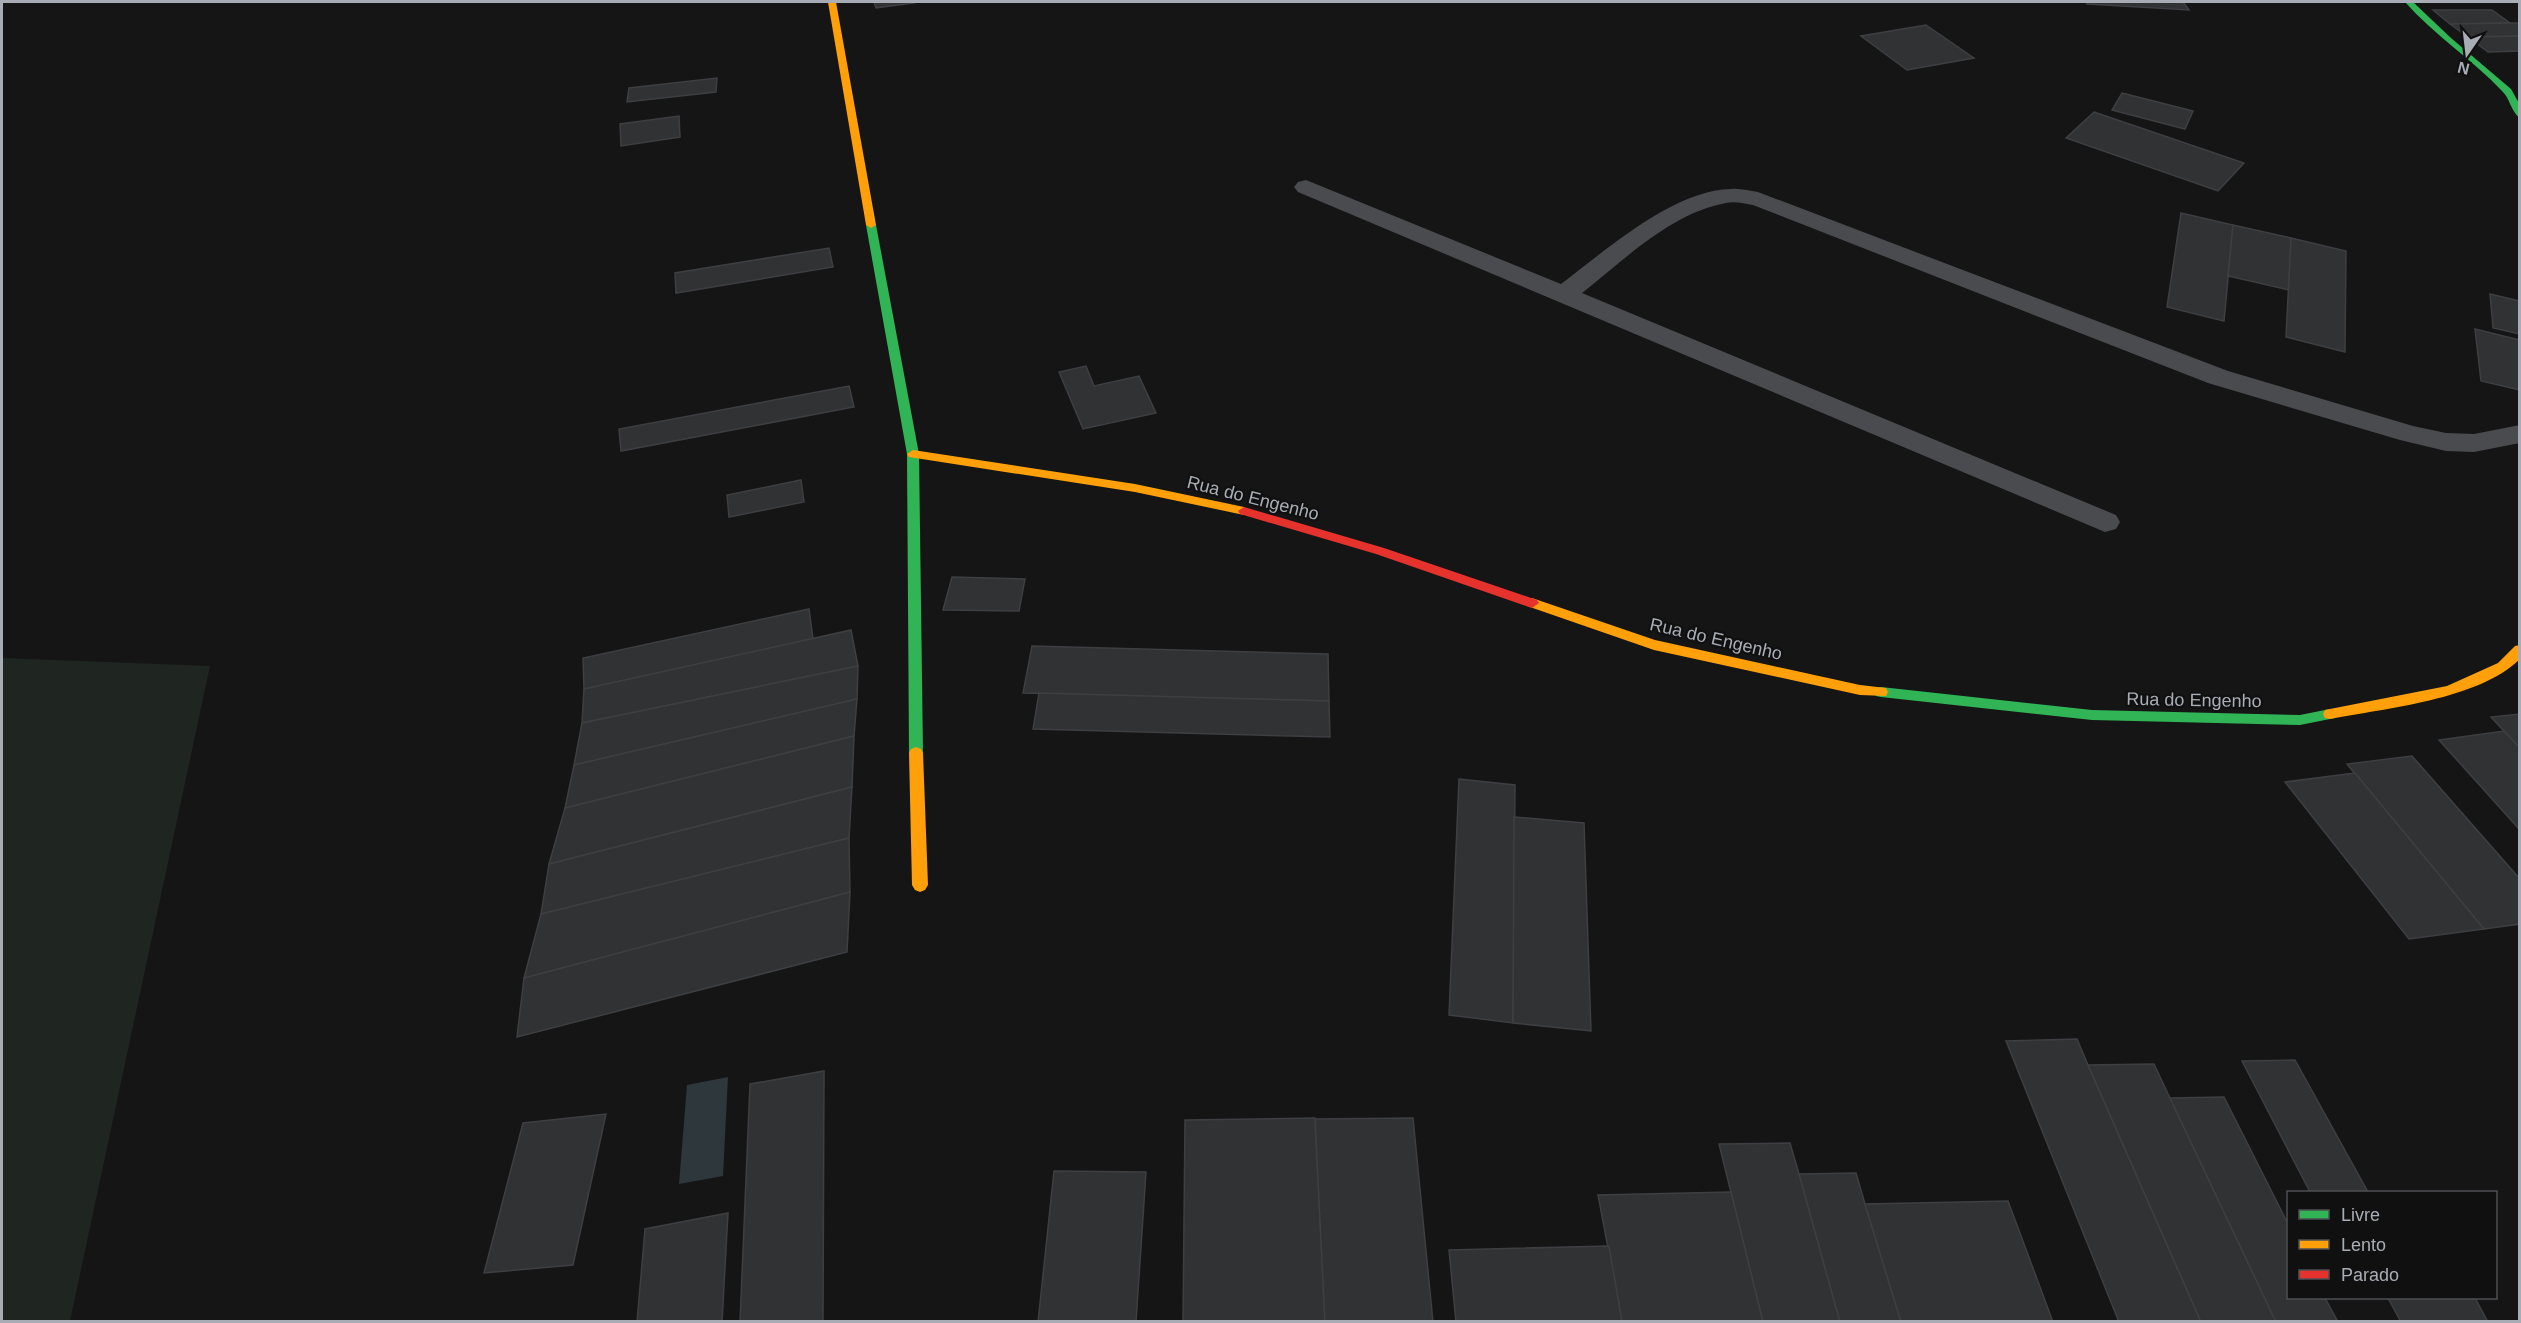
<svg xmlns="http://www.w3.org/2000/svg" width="2521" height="1323" font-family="Arial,sans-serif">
  <rect width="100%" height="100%" fill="#151516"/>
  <path fill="#1f2520" d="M 2,658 L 210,666 L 70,1321 L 2,1321 Z"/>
  <path fill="#2e373b" d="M 728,1077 L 723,1176 L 679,1184 L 687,1085 Z"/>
  <g fill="#313233" stroke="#3e3f42" stroke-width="1.5">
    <path d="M 874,2 L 913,2 L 914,3 L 876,8 Z"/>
    <path d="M 2086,2 L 2183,2 L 2189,10 L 2087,4 Z"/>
    <path d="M 2433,10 L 2492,10 L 2510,23 L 2450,24 Z"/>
    <path d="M 2510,23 L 2520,23 L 2520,36 L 2468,37 L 2450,24 Z"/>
    <path d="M 1926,25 L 1974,58 L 1907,70 L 1861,36 Z"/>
    <path d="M 2520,36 L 2520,51 L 2488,52 L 2468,37 Z"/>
    <path d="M 717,78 L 716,92 L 627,102 L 629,88 Z"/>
    <path d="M 2122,93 L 2193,111 L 2185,129 L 2112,110 Z"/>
    <path d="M 2094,112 L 2244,163 L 2218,191 L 2066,138 Z"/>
    <path d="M 679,116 L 680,137 L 621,146 L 620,124 Z"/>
    <path d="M 2181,213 L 2233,225 L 2224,321 L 2167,307 Z"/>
    <path d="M 2233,225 L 2291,238 L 2289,290 L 2228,276 Z"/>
    <path d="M 2291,238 L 2346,251 L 2345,352 L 2286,337 Z"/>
    <path d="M 829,248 L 833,267 L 676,293 L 675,273 Z"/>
    <path d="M 2490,294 L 2520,301 L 2520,334 L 2493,328 Z"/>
    <path d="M 2475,329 L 2520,340 L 2520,390 L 2481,381 Z"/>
    <path d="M 1086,366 L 1094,386 L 1139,376 L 1156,413 L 1083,429 L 1059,372 Z"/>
    <path d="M 849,386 L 854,407 L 621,451 L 619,429 Z"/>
    <path d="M 801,480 L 804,502 L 729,517 L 727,495 Z"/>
    <path d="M 952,577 L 1025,579 L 1019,611 L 943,610 Z"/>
    <path d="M 809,609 L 813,639 L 584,689 L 583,658 Z"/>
    <path d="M 851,630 L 858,666 L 582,723 L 584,689 Z"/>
    <path d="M 1032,646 L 1328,654 L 1329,701 L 1023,693 Z"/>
    <path d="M 858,666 L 857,699 L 574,765 L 582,723 Z"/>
    <path d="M 1039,693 L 1329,701 L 1330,737 L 1033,729 Z"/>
    <path d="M 857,699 L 854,736 L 565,808 L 574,765 Z"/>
    <path d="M 2520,714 L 2520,748 L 2491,717 Z"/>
    <path d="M 2504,731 L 2520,748 L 2520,830 L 2439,740 Z"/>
    <path d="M 854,736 L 852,787 L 549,864 L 565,808 Z"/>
    <path d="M 2412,756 L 2520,879 L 2520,924 L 2484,929 L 2347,764 Z"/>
    <path d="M 2355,773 L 2484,929 L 2409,939 L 2285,782 Z"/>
    <path d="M 1459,779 L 1515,785 L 1513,1023 L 1449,1015 Z"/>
    <path d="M 852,787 L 849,838 L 541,914 L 549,864 Z"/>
    <path d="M 1514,817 L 1584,823 L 1591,1031 L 1513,1023 Z"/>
    <path d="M 849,838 L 850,892 L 524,978 L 541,914 Z"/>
    <path d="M 850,892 L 847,952 L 517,1037 L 524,978 Z"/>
    <path d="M 2077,1039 L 2088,1065 L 2201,1322 L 2119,1322 L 2006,1041 Z"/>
    <path d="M 2295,1060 L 2368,1192 L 2310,1192 L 2242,1061 Z"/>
    <path d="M 2154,1064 L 2170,1098 L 2276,1322 L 2201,1322 L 2088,1065 Z"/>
    <path d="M 824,1071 L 823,1322 L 740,1322 L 750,1084 Z"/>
    <path d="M 2224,1097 L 2288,1224 L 2288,1298 L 2325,1298 L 2338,1322 L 2276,1322 L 2170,1098 Z"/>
    <path d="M 606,1114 L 573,1265 L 484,1273 L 523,1123 Z"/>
    <path d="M 1315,1118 L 1325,1322 L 1183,1322 L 1185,1120 Z"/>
    <path d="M 1413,1118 L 1433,1322 L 1325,1322 L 1315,1119 Z"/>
    <path d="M 1790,1143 L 1799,1174 L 1840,1322 L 1763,1322 L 1719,1144 Z"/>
    <path d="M 1054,1171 L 1146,1172 L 1136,1322 L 1038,1322 Z"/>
    <path d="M 1856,1173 L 1865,1204 L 1901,1322 L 1840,1322 L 1799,1174 Z"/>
    <path d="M 1731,1192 L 1763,1322 L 1622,1322 L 1598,1195 Z"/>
    <path d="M 2008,1201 L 2053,1322 L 1901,1322 L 1865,1204 Z"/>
    <path d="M 728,1213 L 722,1322 L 637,1322 L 645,1229 Z"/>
    <path d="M 1609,1246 L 1622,1322 L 1456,1322 L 1449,1250 Z"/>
    <path d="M 2388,1298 L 2475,1298 L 2488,1322 L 2401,1322 Z"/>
  </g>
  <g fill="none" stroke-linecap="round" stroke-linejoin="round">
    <path fill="#4a4b4e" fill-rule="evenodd" d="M 1306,180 L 1561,284 C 1605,251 1673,190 1731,189 C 1740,188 1749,191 1758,192 L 2228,371 L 2413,426 L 2446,433 L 2474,434 L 2520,425 L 2520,443 L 2474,452 L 2446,451 L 2400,440 L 2208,383 L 1753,205 C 1745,204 1735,201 1726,203 C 1671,213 1624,260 1582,293 L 2116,515 L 2120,522 L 2116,529 L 2105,532 L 1298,192 L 1294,187 L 1298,182 Z"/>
    <g fill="#30b455" fill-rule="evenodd">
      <path d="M 2405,2 L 2413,2 L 2451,38 L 2511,89 L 2520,105 L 2520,118 C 2511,112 2510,98 2502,91 C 2472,59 2434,35 2405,2 Z"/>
      <path d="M 871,222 L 876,225 L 919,454 L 923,753 L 921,757 L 911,757 L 909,753 L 907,454 L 866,225 Z"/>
      <path d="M 1881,687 L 2092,710 L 2300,715 L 2330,709 L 2335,710 L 2337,714 L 2335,718 L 2300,725 L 2092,720 L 1881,697 L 1876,696 L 1874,692 L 1876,688 Z"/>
    </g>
    <g fill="#ff9f0a" fill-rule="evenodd">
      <path d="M 828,2 L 836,2 L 876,225 L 871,228 L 866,225 Z"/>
      <path d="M 913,450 L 1135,484 L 1244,507 L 1250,511 L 1244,515 L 1135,492 L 909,457 L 907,454 Z"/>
      <path d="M 1532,598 L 1655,640 L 1860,685 L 1886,688 L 1888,692 L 1886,696 L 1860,695 L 1654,650 L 1527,606 L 1525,603 Z"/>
      <path d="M 2520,645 L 2520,659 C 2478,700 2386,708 2330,719 L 2325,718 L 2323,714 L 2325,710 L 2330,709 L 2447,686 L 2498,663 L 2515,646 Z"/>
      <path d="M 916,747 L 921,749 L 923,753 L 928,885 L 925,890 L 920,892 L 915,890 L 912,885 L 909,753 L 911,749 Z"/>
    </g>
    <path fill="#e5322d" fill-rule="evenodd" d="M 1244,507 L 1384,548 L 1537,600 L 1539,603 L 1532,608 L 1376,554 L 1240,514 L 1238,511 Z"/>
  </g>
  <g text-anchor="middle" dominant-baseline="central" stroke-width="4.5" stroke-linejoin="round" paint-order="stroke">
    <g font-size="18" fill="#a8adb5" stroke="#101011">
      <text transform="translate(1253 498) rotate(14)">Rua do Engenho</text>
      <text transform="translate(1716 639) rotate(13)">Rua do Engenho</text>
      <text transform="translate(2194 700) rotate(1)">Rua do Engenho</text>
    </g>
  </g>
  <rect width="2521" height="1323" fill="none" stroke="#a8adb5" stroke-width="6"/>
  <rect x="2287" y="1191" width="210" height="108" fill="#101011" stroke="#4d4f53" stroke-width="1.5"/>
  <rect x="2299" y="1210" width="30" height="9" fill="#30b455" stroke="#4d4f53" stroke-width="1.5"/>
  <text x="2341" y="1221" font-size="18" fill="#a8adb5">Livre</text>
  <rect x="2299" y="1240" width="30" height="9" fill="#ff9f0a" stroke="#4d4f53" stroke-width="1.5"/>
  <text x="2341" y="1251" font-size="18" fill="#a8adb5">Lento</text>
  <rect x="2299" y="1270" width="30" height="9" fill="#e5322d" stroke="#4d4f53" stroke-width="1.5"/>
  <text x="2341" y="1281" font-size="18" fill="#a8adb5">Parado</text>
  <g transform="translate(2467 54) rotate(194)" stroke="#101011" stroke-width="4.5" paint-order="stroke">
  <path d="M0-4.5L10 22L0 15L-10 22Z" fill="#a8adb5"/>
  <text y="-9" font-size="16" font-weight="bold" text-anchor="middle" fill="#a8adb5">N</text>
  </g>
</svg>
